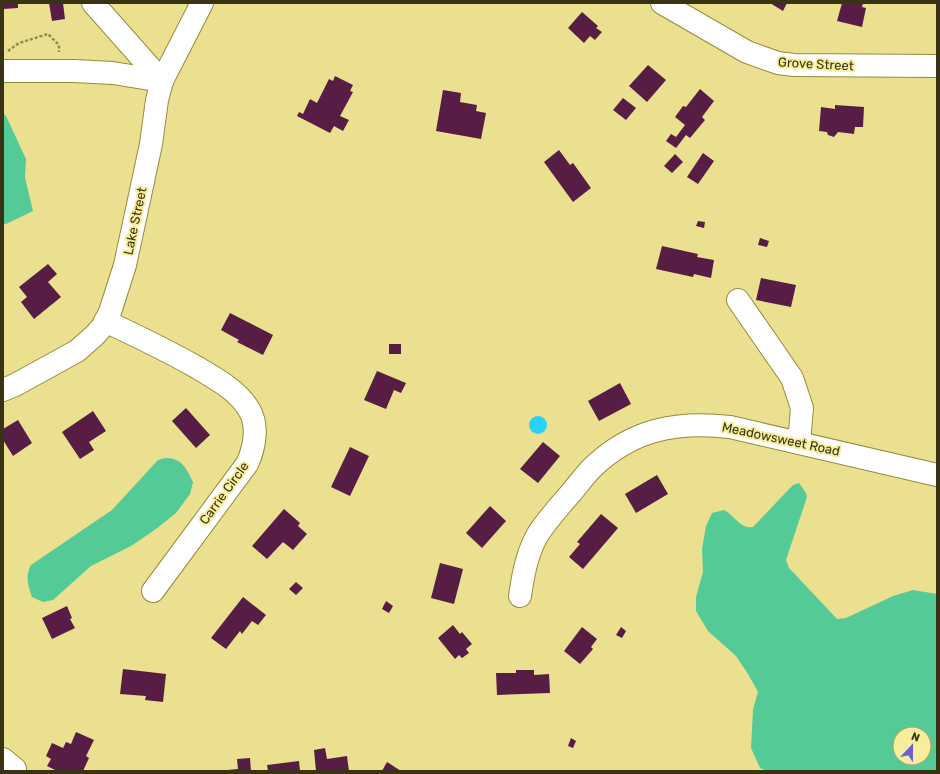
<svg xmlns="http://www.w3.org/2000/svg" width="940" height="774" font-family="Rubik,sans-serif">
  <rect width="100%" height="100%" fill="#eae090"/>
  <g fill="#54cb97" fill-rule="evenodd">
    <path d="M 3,113 L 6,116 L 26,159 L 25,178 L 33,211 L 6,224 L 3,224 Z"/>
    <path d="M 165,458 C 181,457 187,469 193,482 L 190,494 L 176,513 L 156,529 L 131,546 L 91,566 L 53,600 L 43,602 L 32,597 C 28,586 25,576 31,565 L 112,510 L 158,460 Z"/>
    <path d="M 799,483 L 806,493 L 807,497 L 786,560 L 789,568 L 837,619 L 846,618 L 893,596 L 913,590 L 937,594 L 937,771 L 767,771 L 760,768 L 751,748 L 753,709 L 758,692 L 748,674 L 736,656 L 708,631 L 696,611 L 696,597 L 703,572 L 702,549 L 706,526 L 712,513 L 724,510 C 734,515 740,529 753,527 L 793,485 ZM 900,734 L 924,734 L 924,758 L 900,758 Z"/>
  </g>
  <circle fill="#2ad1fd" cx="538" cy="425" r="9"/>
  <g fill="#581d45">
    <path d="M 3,3 L 18,3 L 18,8 L 3,9 Z"/>
    <path d="M 49,3 L 63,3 L 65,19 L 52,21 Z"/>
    <path d="M 770,3 L 787,3 L 783,11 Z"/>
    <path d="M 842,3 L 863,3 L 862,7 L 866,8 L 862,27 L 837,21 Z"/>
    <path d="M 582,12 L 598,26 L 596,28 L 602,32 L 595,40 L 590,36 L 584,43 L 568,28 Z"/>
    <path d="M 648,65 L 666,80 L 647,102 L 629,86 Z"/>
    <path d="M 335,76 L 353,85 L 350,91 L 353,92 L 340,116 L 349,120 L 343,131 L 334,126 L 330,133 L 297,116 L 299,112 L 303,114 L 310,99 L 317,103 L 329,79 L 333,81 Z"/>
    <path d="M 700,89 L 714,101 L 702,117 L 705,120 L 690,138 L 686,135 L 676,148 L 666,141 L 671,134 L 676,137 L 685,125 L 675,117 L 683,106 L 686,107 Z"/>
    <path d="M 443,90 L 461,93 L 460,102 L 477,105 L 476,111 L 486,113 L 481,139 L 436,131 Z"/>
    <path d="M 623,98 L 636,108 L 626,120 L 613,110 Z"/>
    <path d="M 835,105 L 864,107 L 863,127 L 855,127 L 854,134 L 838,132 L 834,137 L 828,135 L 827,132 L 819,131 L 821,107 L 835,109 Z"/>
    <path d="M 559,150 L 570,165 L 573,163 L 591,188 L 573,202 L 544,162 Z"/>
    <path d="M 703,153 L 714,161 L 698,184 L 687,177 Z"/>
    <path d="M 675,154 L 683,162 L 672,173 L 664,166 Z"/>
    <path d="M 698,221 L 705,222 L 704,228 L 696,226 Z"/>
    <path d="M 760,238 L 769,241 L 767,247 L 758,245 Z"/>
    <path d="M 662,246 L 698,254 L 697,257 L 714,260 L 711,278 L 694,274 L 693,277 L 656,269 Z"/>
    <path d="M 48,264 L 57,274 L 48,282 L 61,297 L 34,319 L 21,302 L 27,297 L 19,287 Z"/>
    <path d="M 761,278 L 796,285 L 791,307 L 756,300 Z"/>
    <path d="M 230,313 L 273,335 L 263,355 L 237,342 L 239,340 L 221,330 Z"/>
    <rect x="389" y="344" width="12" height="10"/>
    <path d="M 377,371 L 406,383 L 401,393 L 394,390 L 386,409 L 364,400 Z"/>
    <path d="M 620,383 L 631,404 L 599,421 L 588,401 Z"/>
    <path d="M 186,408 L 210,435 L 196,448 L 172,421 Z"/>
    <path d="M 93,411 L 106,431 L 89,442 L 94,450 L 80,459 L 62,432 Z"/>
    <path d="M 18,420 L 32,443 L 13,456 L 3,440 L 3,429 Z"/>
    <path d="M 543,442 L 560,456 L 538,483 L 520,469 Z"/>
    <path d="M 350,447 L 369,456 L 350,496 L 331,487 Z"/>
    <path d="M 657,475 L 668,494 L 636,513 L 625,494 Z"/>
    <path d="M 490,506 L 506,521 L 482,548 L 466,533 Z"/>
    <path d="M 284,509 L 300,523 L 298,526 L 307,534 L 293,550 L 283,542 L 267,559 L 252,546 Z"/>
    <path d="M 601,514 L 618,528 L 583,569 L 569,557 L 580,544 L 577,542 Z"/>
    <path d="M 440,563 L 463,569 L 454,604 L 431,598 Z"/>
    <path d="M 296,582 L 303,588 L 296,595 L 289,589 Z"/>
    <path d="M 243,597 L 266,615 L 258,625 L 252,621 L 242,634 L 240,631 L 226,649 L 211,638 Z"/>
    <path d="M 386,601 L 393,606 L 389,613 L 382,609 Z"/>
    <path d="M 67,606 L 72,618 L 70,619 L 75,628 L 52,639 L 42,618 Z"/>
    <path d="M 453,625 L 460,634 L 462,632 L 472,644 L 466,649 L 469,653 L 462,658 L 459,655 L 455,659 L 438,638 Z"/>
    <path d="M 582,627 L 597,639 L 591,647 L 593,649 L 580,664 L 564,651 Z"/>
    <path d="M 621,627 L 626,631 L 622,638 L 616,635 Z"/>
    <path d="M 123,669 L 166,674 L 163,702 L 145,700 L 146,696 L 120,694 Z"/>
    <path d="M 516,670 L 534,670 L 534,675 L 549,674 L 550,693 L 497,695 L 496,673 L 516,673 Z"/>
    <path d="M 76,732 L 94,740 L 86,756 L 89,758 L 83,771 L 57,771 L 47,766 L 51,759 L 46,756 L 52,743 L 63,748 L 66,742 L 71,744 Z"/>
    <path d="M 571,738 L 576,741 L 573,748 L 568,746 Z"/>
    <path d="M 325,748 L 327,759 L 347,756 L 349,771 L 316,771 L 314,750 Z"/>
    <path d="M 250,758 L 251,771 L 227,771 L 227,770 L 238,769 L 237,759 Z"/>
    <path d="M 299,761 L 300,771 L 268,771 L 267,765 Z"/>
    <path d="M 387,762 L 401,771 L 382,771 Z"/>
  </g>
  <g fill="none" stroke-linecap="round" stroke-linejoin="round">
    <defs>
      <g id="minor">
        <path d="M 93,3 L 162,81"/>
        <path d="M 662,3 L 747,52 L 778,63 L 794,65 L 937,66"/>
        <path d="M 738,300 L 792,378 L 802,408 L 799,443"/>
        <path d="M 105,321 C 137,336 168,351 198,368 C 216,379 237,390 248,408 C 259,424 255,447 247,464 L 153,591"/>
        <path d="M 520,596 C 523,575 527,553 538,534 C 547,520 559,507 570,494 C 578,485 584,476 592,468 C 632,429 677,421 730,427 L 937,475"/>
        <path d="M 3,759 L 15,769"/>
      </g>
      <g id="major">
        <path d="M 3,71 L 74,71 L 113,73 L 162,81"/>
        <path d="M 3,390 L 15,385 L 77,351 L 95,335 L 103,326 L 110,312 L 125,265 L 136,214 L 151,144 L 157,100 L 162,81 L 202,3"/>
      </g>
    </defs>
    <use href="#minor" stroke="#958b3c" stroke-width="24"/>
    <use href="#major" stroke="#958b3c" stroke-width="24"/>
    <path stroke="#928b52" stroke-width="2.5" stroke-dasharray="3 2" stroke-linecap="butt" d="M 8,51 L 19,43 L 48,34 L 59,45 L 59,52"/>
    <use href="#minor" stroke="#fff" stroke-width="22"/>
    <use href="#major" stroke="#fff" stroke-width="22"/>
  </g>
  <g text-anchor="middle" dominant-baseline="central" stroke-width="4" stroke-linejoin="round" paint-order="stroke">
    <g font-size="13" fill="#383413" stroke="#f7ed9d">
      <text transform="translate(816 64) rotate(3)">Grove Street</text>
      <text transform="translate(135 221) rotate(-78)">Lake Street</text>
      <text transform="translate(781 439) rotate(12)">Meadowsweet Road</text>
      <text transform="translate(224 493) rotate(-54)">Carrie Circle</text>
    </g>
  </g>
  <rect width="940" height="774" fill="none" stroke="#383413" stroke-width="8"/>
  <g transform="translate(912 746) rotate(22)"><circle r="19" fill="#f7ed9d" stroke="#aba366"/>
  <path d="M0-3L7 15L0 10L-7 15Z" fill="#6860d9"/>
  <text y="-6" font-size="11" font-weight="bold" text-anchor="middle" fill="#383413">N</text>
  </g>
</svg>
